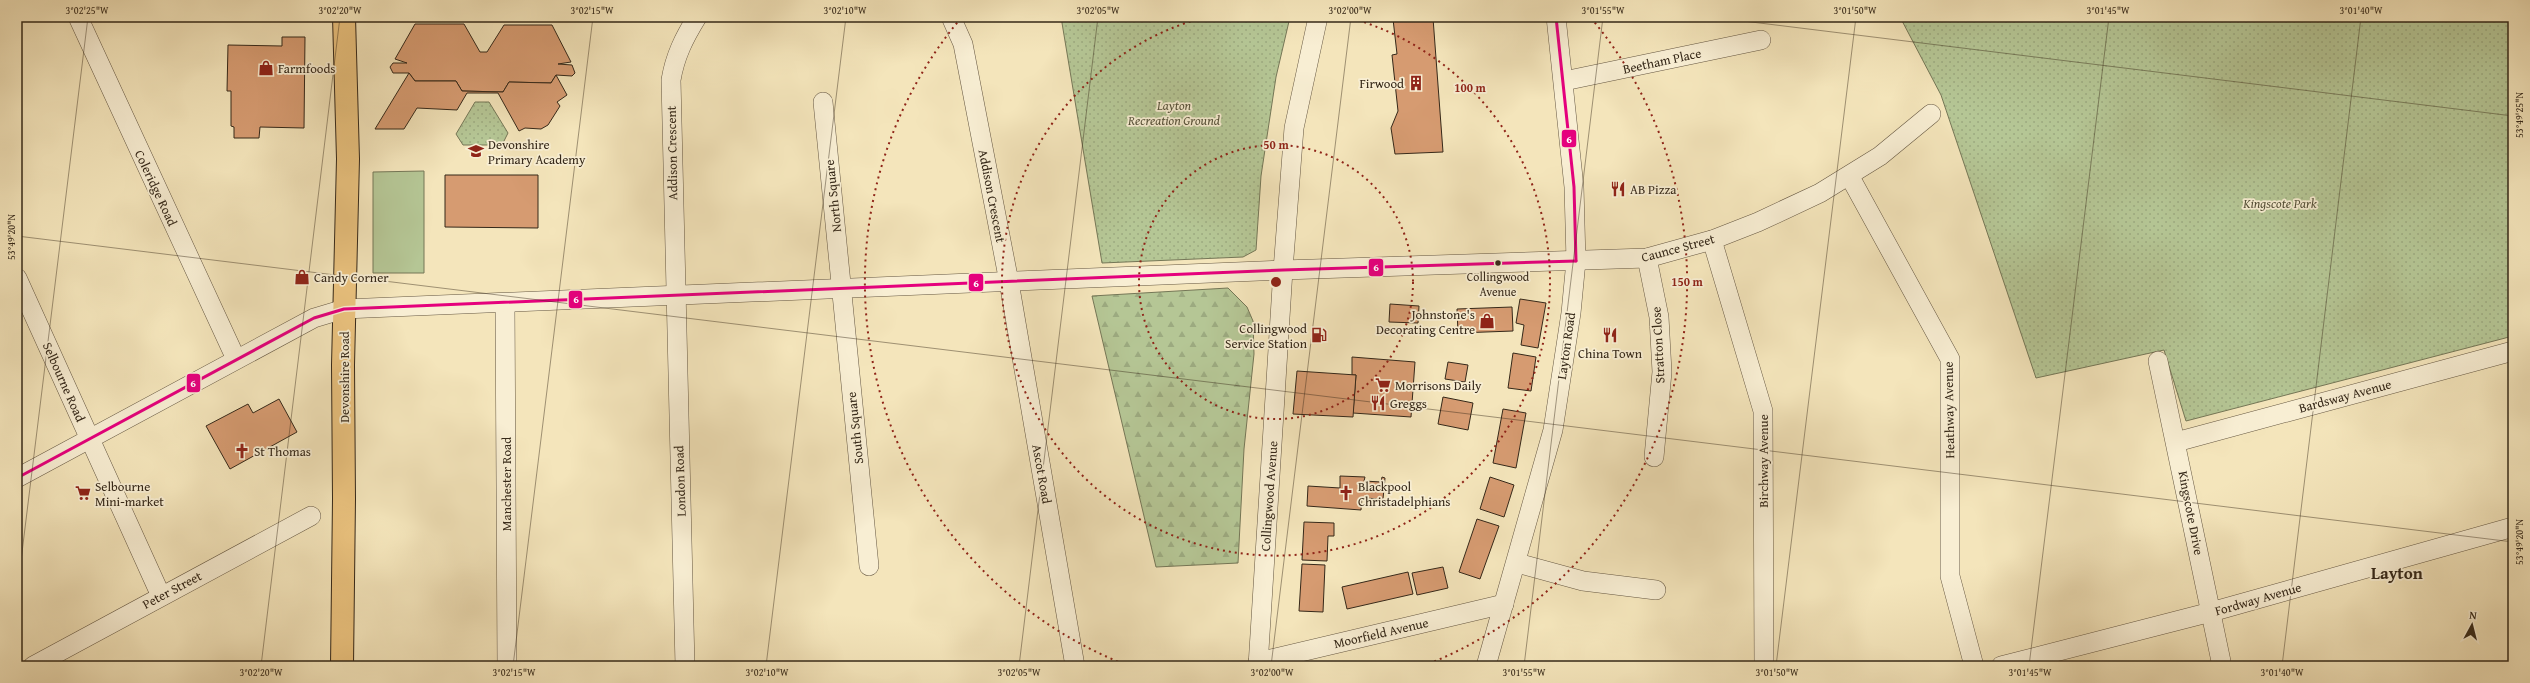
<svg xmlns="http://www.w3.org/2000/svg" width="2530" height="683" font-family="'Gentium Book Plus',serif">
  <defs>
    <pattern id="forest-firs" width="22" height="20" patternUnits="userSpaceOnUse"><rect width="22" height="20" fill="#b5c695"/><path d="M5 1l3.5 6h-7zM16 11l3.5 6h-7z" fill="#9caa80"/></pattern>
    <pattern id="park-dots" width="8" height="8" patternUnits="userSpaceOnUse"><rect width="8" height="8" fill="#b5c695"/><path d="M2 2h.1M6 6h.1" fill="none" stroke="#9caa80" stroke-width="1.8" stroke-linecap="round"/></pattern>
  </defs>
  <rect width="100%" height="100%" fill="#f4e5bb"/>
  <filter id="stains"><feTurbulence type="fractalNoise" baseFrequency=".005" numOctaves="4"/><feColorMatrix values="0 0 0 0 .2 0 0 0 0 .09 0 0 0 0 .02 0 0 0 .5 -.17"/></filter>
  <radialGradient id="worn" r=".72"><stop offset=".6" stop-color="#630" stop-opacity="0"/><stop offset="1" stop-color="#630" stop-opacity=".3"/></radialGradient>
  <path fill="#b5c695" stroke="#757757" d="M 424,171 L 424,273 L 373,273 L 373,172 Z"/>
  <path fill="url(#forest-firs)" stroke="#757757" d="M 1228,288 L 1247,307 L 1253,321 L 1254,354 L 1244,449 L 1238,563 L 1156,567 L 1092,296 Z"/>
  <g fill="url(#park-dots)" stroke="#757757">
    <path d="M 1061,17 L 1290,17 L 1276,77 L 1261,176 L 1256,250 L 1243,257 L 1102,263 Z"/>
    <path d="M 1900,17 L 2513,17 L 2513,336 L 2186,421 L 2164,350 L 2036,378 L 1941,95 Z"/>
    <path d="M 475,102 L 489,102 L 508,133 L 502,145 L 463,145 L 456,134 Z"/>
  </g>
  <g fill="#d69b71" stroke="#352819">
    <path d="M 1433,18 L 1443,152 L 1395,154 L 1391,128 L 1398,111 L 1392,55 L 1397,54 L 1393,19 Z"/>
    <path d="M 415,24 L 464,24 L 480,52 L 487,52 L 504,25 L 552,25 L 571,62 L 558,64 L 572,65 L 575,73 L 572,76 L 556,75 L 551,83 L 509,82 L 503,92 L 462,91 L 456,81 L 415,81 L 409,73 L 393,73 L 390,67 L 393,63 L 407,63 L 395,59 Z"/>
    <path d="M 282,37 L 305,37 L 304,128 L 260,127 L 259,138 L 234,138 L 234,127 L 231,126 L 231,91 L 227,91 L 228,45 L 282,46 Z"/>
    <path d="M 409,73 L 415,81 L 456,81 L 462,91 L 503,92 L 509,82 L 551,83 L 556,75 L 567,95 L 557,102 L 560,106 L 548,125 L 541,129 L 525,128 L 519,131 L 498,93 L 467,93 L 457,110 L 417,108 L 404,129 L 375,129 Z"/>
    <path d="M 445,175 L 538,175 L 538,228 L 445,227 Z"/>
    <path d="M 1520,299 L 1546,303 L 1538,348 L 1521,345 L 1524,325 L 1516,323 Z"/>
    <path d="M 1390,304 L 1419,306 L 1418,323 L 1389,322 Z"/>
    <path d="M 1512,307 L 1513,331 L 1458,333 L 1457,309 Z"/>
    <path d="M 1513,353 L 1536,357 L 1531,391 L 1508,388 Z"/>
    <path d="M 1352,357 L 1415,362 L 1411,417 L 1353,413 L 1356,375 L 1352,375 Z"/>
    <path d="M 1448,362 L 1468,365 L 1465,382 L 1445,379 Z"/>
    <path d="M 1297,371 L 1356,375 L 1353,417 L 1293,414 Z"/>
    <path d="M 1443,397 L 1473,403 L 1468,430 L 1438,424 Z"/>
    <path d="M 279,399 L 297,432 L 230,469 L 206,426 L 248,404 L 253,413 Z"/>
    <path d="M 1503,409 L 1526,413 L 1516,468 L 1493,463 Z"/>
    <path d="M 1340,476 L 1365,477 L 1364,481 L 1381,482 L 1382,477 L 1385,478 L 1383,499 L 1362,498 L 1361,510 L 1307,506 L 1308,486 L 1340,488 Z"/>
    <path d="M 1490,477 L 1514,485 L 1504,517 L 1480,509 Z"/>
    <path d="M 1477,519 L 1499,526 L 1480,579 L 1459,572 Z"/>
    <path d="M 1304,522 L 1334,523 L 1334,536 L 1328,536 L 1327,561 L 1302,560 Z"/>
    <path d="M 1302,564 L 1325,565 L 1323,612 L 1299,611 Z"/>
    <path d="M 1443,567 L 1448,588 L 1417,595 L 1412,573 Z"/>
    <path d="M 1408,572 L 1413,594 L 1347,609 L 1342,587 Z"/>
  </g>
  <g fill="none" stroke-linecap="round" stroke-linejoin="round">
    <defs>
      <g id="minor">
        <path d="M 78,17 L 236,359"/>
        <path d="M 951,17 L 963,44 L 1009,282 L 1075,666"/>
        <path d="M 1564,81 L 1761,40"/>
        <path d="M 823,102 L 869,566"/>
        <path d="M 1850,177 L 1950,359 L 1950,576 L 1974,666"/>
        <path d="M 1712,240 L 1763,411 L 1764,666"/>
        <path d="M 1647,258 L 1659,317 L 1662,372 L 1654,457"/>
        <path d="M 17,278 L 161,596"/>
        <path d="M 505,303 L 507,666"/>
        <path d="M 2158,361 L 2222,666"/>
        <path d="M 2176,442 L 2513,351"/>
        <path d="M 17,478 L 314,318 L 344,309 L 1283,270 L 1647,258 L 1712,240 L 1758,222 L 1820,193 L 1880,156 L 1931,114"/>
        <path d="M 1517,563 L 1583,581 L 1656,590"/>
        <path d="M 1258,662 L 1504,604"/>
        <path d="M 33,666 L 311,516"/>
        <path d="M 685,666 L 671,80 C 675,56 684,38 697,17"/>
        <path d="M 1258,666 L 1283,270 L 1294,128 L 1318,17"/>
        <path d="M 1486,666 L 1553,430 L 1571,313 L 1576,261 L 1574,187 L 1556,17"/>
        <path d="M 2001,666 L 2211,612 L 2513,527"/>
      </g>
      <path id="major" d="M 342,666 L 344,499 L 343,365 L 348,159 L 344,17"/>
    </defs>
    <use href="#minor" stroke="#655742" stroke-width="20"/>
    <use href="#major" stroke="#352819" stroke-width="24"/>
    <use href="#minor" stroke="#f8eed3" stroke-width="19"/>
    <use href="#major" stroke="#eac27e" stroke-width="22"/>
    <defs>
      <g id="bus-1">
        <path d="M 1556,17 L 1574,187 L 1576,261"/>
        <path d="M 17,478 L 314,318 L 344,309 L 1283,270 L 1576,261"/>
      </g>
    </defs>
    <use href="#bus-1" stroke="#f8eed3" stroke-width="6"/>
    <use href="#bus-1" stroke="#e5007d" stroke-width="3"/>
  </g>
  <path fill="none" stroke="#352819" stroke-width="1" stroke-opacity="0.45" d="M 1711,17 L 2513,116M 17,236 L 2513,542M 17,593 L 88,17M 17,663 L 42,666M 261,666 L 340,17M 513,666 L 593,17M 766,666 L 846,17M 1019,666 L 1098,17M 1271,666 L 1351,17M 1524,666 L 1603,17M 1776,666 L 1856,17M 2029,666 L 2109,17M 2282,666 L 2361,17"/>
  <g fill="none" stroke="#8f2418" stroke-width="2" stroke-dasharray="2 4">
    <circle cx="1276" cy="282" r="137"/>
    <path d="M1347 17A274 274 0 1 1 1205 17"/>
    <path d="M1129 666A411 411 0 0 1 961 18M1591 18A411 411 0 0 1 1423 666"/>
  </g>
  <defs>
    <symbol id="shop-bare" viewBox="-9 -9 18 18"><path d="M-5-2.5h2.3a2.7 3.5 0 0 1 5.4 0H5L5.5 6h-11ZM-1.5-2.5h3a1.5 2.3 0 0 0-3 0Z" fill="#8f2418" stroke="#f8eed3" stroke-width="2.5" paint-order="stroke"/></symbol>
    <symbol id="building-bare" viewBox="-9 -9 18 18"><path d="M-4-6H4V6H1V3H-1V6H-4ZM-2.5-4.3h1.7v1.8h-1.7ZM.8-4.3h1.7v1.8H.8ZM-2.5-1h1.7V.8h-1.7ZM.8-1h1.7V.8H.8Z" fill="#8f2418" stroke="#f8eed3" stroke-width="2.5" paint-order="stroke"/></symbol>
    <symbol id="school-bare" viewBox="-9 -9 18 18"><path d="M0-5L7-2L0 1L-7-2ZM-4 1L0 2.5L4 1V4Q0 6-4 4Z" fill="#8f2418" stroke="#f8eed3" stroke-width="2.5" paint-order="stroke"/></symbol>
    <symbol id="restaurant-bare" viewBox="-9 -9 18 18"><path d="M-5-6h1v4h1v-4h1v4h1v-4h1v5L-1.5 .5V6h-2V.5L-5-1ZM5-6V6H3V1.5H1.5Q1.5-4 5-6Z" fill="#8f2418" stroke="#f8eed3" stroke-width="2.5" paint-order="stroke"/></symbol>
    <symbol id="fuel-bare" viewBox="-9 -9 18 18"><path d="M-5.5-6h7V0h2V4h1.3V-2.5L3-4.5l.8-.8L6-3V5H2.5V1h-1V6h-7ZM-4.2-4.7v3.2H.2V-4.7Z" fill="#8f2418" stroke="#f8eed3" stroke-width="2.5" paint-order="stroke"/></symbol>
    <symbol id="supermarket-bare" viewBox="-9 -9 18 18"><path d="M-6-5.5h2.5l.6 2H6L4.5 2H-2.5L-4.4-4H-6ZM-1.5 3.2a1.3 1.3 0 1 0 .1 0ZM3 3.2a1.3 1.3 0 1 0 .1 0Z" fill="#8f2418" stroke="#f8eed3" stroke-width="2.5" paint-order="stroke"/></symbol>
    <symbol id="church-bare" viewBox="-9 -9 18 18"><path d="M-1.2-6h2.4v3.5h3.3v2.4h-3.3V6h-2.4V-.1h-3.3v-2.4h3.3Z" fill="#8f2418" stroke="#f8eed3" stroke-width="2.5" paint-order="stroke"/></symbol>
  </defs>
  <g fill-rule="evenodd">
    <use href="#shop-bare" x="255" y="57" width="22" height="22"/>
    <use href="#building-bare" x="1405" y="72" width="22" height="22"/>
    <use href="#school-bare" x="465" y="140" width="22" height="22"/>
    <use href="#restaurant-bare" x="1607" y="178" width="22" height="22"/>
    <use href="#shop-bare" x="291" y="266" width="22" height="22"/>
    <use href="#shop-bare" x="1476" y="310" width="22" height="22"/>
    <use href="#fuel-bare" x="1308" y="324" width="22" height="22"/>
    <use href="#restaurant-bare" x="1599" y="324" width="22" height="22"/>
    <use href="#supermarket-bare" x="1372" y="374" width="22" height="22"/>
    <use href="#restaurant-bare" x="1367" y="392" width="22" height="22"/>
    <use href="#church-bare" x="231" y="440" width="22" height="22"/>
    <use href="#supermarket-bare" x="72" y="482" width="22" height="22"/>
    <use href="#church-bare" x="1335" y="482" width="22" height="22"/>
  </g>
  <circle fill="#352819" stroke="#f8eed3" stroke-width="1.5" cx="1498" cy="263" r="3.5"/>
  <g text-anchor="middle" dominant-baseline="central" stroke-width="3.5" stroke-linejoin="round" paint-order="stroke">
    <g font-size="12" fill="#352819" stroke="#f8eed3">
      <text x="1498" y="276">Collingwood<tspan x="1498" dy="15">Avenue</tspan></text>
    </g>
    <g font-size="13" fill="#352819" stroke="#f8eed3">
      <text transform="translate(1662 61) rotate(-12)">Beetham Place</text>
      <text transform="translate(672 153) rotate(-91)">Addison Crescent</text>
      <text transform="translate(156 188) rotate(65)">Coleridge Road</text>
      <text transform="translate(833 196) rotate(-96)">North Square</text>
      <text transform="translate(992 196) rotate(79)">Addison Crescent</text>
      <text transform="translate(1678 248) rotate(-15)">Caunce Street</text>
      <text transform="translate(1658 345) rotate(-93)">Stratton Close</text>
      <text transform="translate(1566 346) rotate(-82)">Layton Road</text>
      <text transform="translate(344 377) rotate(-90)">Devonshire Road</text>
      <text transform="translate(64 382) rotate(66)">Selbourne Road</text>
      <text transform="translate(2345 396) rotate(-15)">Bardsway Avenue</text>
      <text transform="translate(1949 410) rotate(-91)">Heathway Avenue</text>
      <text transform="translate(855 428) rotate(-96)">South Square</text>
      <text transform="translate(1763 461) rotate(-90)">Birchway Avenue</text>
      <text transform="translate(1042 474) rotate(80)">Ascot Road</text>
      <text transform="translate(680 481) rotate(-92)">London Road</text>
      <text transform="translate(506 484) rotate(-90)">Manchester Road</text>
      <text transform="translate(1269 496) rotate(-86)">Collingwood Avenue</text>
      <text transform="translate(2191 513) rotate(79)">Kingscote Drive</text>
      <text transform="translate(172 590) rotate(-28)">Peter Street</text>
      <text transform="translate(2258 599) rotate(-16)">Fordway Avenue</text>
      <text transform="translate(1381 633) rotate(-13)">Moorfield Avenue</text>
    </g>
    <g font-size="13" fill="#352819" stroke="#f8eed3" text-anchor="start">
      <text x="278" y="68">Farmfoods</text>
      <text x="1404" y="83" text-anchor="end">Firwood</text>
      <text x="488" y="144">Devonshire<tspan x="488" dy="15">Primary Academy</tspan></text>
      <text x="1630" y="189">AB Pizza</text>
      <text x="314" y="277">Candy Corner</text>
      <text x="1475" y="314" text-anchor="end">Johnstone's<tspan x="1475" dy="15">Decorating Centre</tspan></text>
      <text x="1307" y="328" text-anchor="end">Collingwood<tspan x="1307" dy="15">Service Station</tspan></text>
      <text x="1610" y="353" text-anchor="middle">China Town</text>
      <text x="1395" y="385">Morrisons Daily</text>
      <text x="1390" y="403">Greggs</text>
      <text x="254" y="451">St Thomas</text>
      <text x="95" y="486">Selbourne<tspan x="95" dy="15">Mini-market</tspan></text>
      <text x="1358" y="486">Blackpool<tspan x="1358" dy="15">Christadelphians</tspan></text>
    </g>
    <g font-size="13" font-style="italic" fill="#555038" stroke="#f8eed3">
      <text x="1174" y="105">Layton<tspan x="1174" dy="15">Recreation Ground</tspan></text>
      <text x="2280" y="203">Kingscote Park</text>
    </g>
    <g font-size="17" font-weight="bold" fill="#352819" stroke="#f8eed3">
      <text x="2397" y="572">Layton</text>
    </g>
  </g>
  <circle cx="1276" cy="282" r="6" fill="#8f2418" stroke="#f8eed3" stroke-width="2"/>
  <g font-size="12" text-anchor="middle" font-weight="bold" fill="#8f2418" stroke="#f8eed3" stroke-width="3.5" stroke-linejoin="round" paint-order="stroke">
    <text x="1470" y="92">100 m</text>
    <text x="1276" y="149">50 m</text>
    <text x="1687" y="286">150 m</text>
  </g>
  <g stroke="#f8eed3" stroke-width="1.5">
    <rect x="1561" y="129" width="16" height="19" rx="4" fill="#e5007d"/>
    <rect x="1368" y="258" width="16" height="19" rx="4" fill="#e5007d"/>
    <rect x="968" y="273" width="16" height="19" rx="4" fill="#e5007d"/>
    <rect x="568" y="290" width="15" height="19" rx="4" fill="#e5007d"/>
    <rect x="186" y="373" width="15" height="20" rx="4" fill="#e5007d"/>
  </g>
  <g font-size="11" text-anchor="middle" font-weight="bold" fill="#fff">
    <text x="1569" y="143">6</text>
    <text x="1376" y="271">6</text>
    <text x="976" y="287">6</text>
    <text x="576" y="303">6</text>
    <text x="193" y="387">6</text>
  </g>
  <rect width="2530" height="683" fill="none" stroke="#f4e5bb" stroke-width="44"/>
  <g transform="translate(2472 625) rotate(7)" stroke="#f8eed3" stroke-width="3" paint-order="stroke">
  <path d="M0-3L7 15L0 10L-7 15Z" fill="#352819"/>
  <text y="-6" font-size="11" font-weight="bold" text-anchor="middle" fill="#352819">N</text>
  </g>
  <rect x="22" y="22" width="2486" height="639" fill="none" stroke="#352819" stroke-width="1.5"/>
  <g font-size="10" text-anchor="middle" fill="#352819">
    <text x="87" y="14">3°02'25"W</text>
    <text x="340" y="14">3°02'20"W</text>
    <text x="592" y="14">3°02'15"W</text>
    <text x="845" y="14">3°02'10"W</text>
    <text x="1098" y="14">3°02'05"W</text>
    <text x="1350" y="14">3°02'00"W</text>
    <text x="1603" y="14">3°01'55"W</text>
    <text x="1855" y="14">3°01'50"W</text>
    <text x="2108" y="14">3°01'45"W</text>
    <text x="2361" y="14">3°01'40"W</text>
    <text transform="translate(2519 115) rotate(-90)" y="4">53°49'25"N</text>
    <text transform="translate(11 237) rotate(-90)" y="4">53°49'20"N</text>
    <text transform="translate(2519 542) rotate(-90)" y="4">53°49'20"N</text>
    <text x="261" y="676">3°02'20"W</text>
    <text x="514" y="676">3°02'15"W</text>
    <text x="767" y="676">3°02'10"W</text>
    <text x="1019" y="676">3°02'05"W</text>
    <text x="1272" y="676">3°02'00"W</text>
    <text x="1524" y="676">3°01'55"W</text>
    <text x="1777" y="676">3°01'50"W</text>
    <text x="2030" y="676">3°01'45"W</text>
    <text x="2282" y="676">3°01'40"W</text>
  </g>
  <rect width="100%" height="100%" filter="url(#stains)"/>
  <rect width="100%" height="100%" fill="url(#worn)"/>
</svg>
